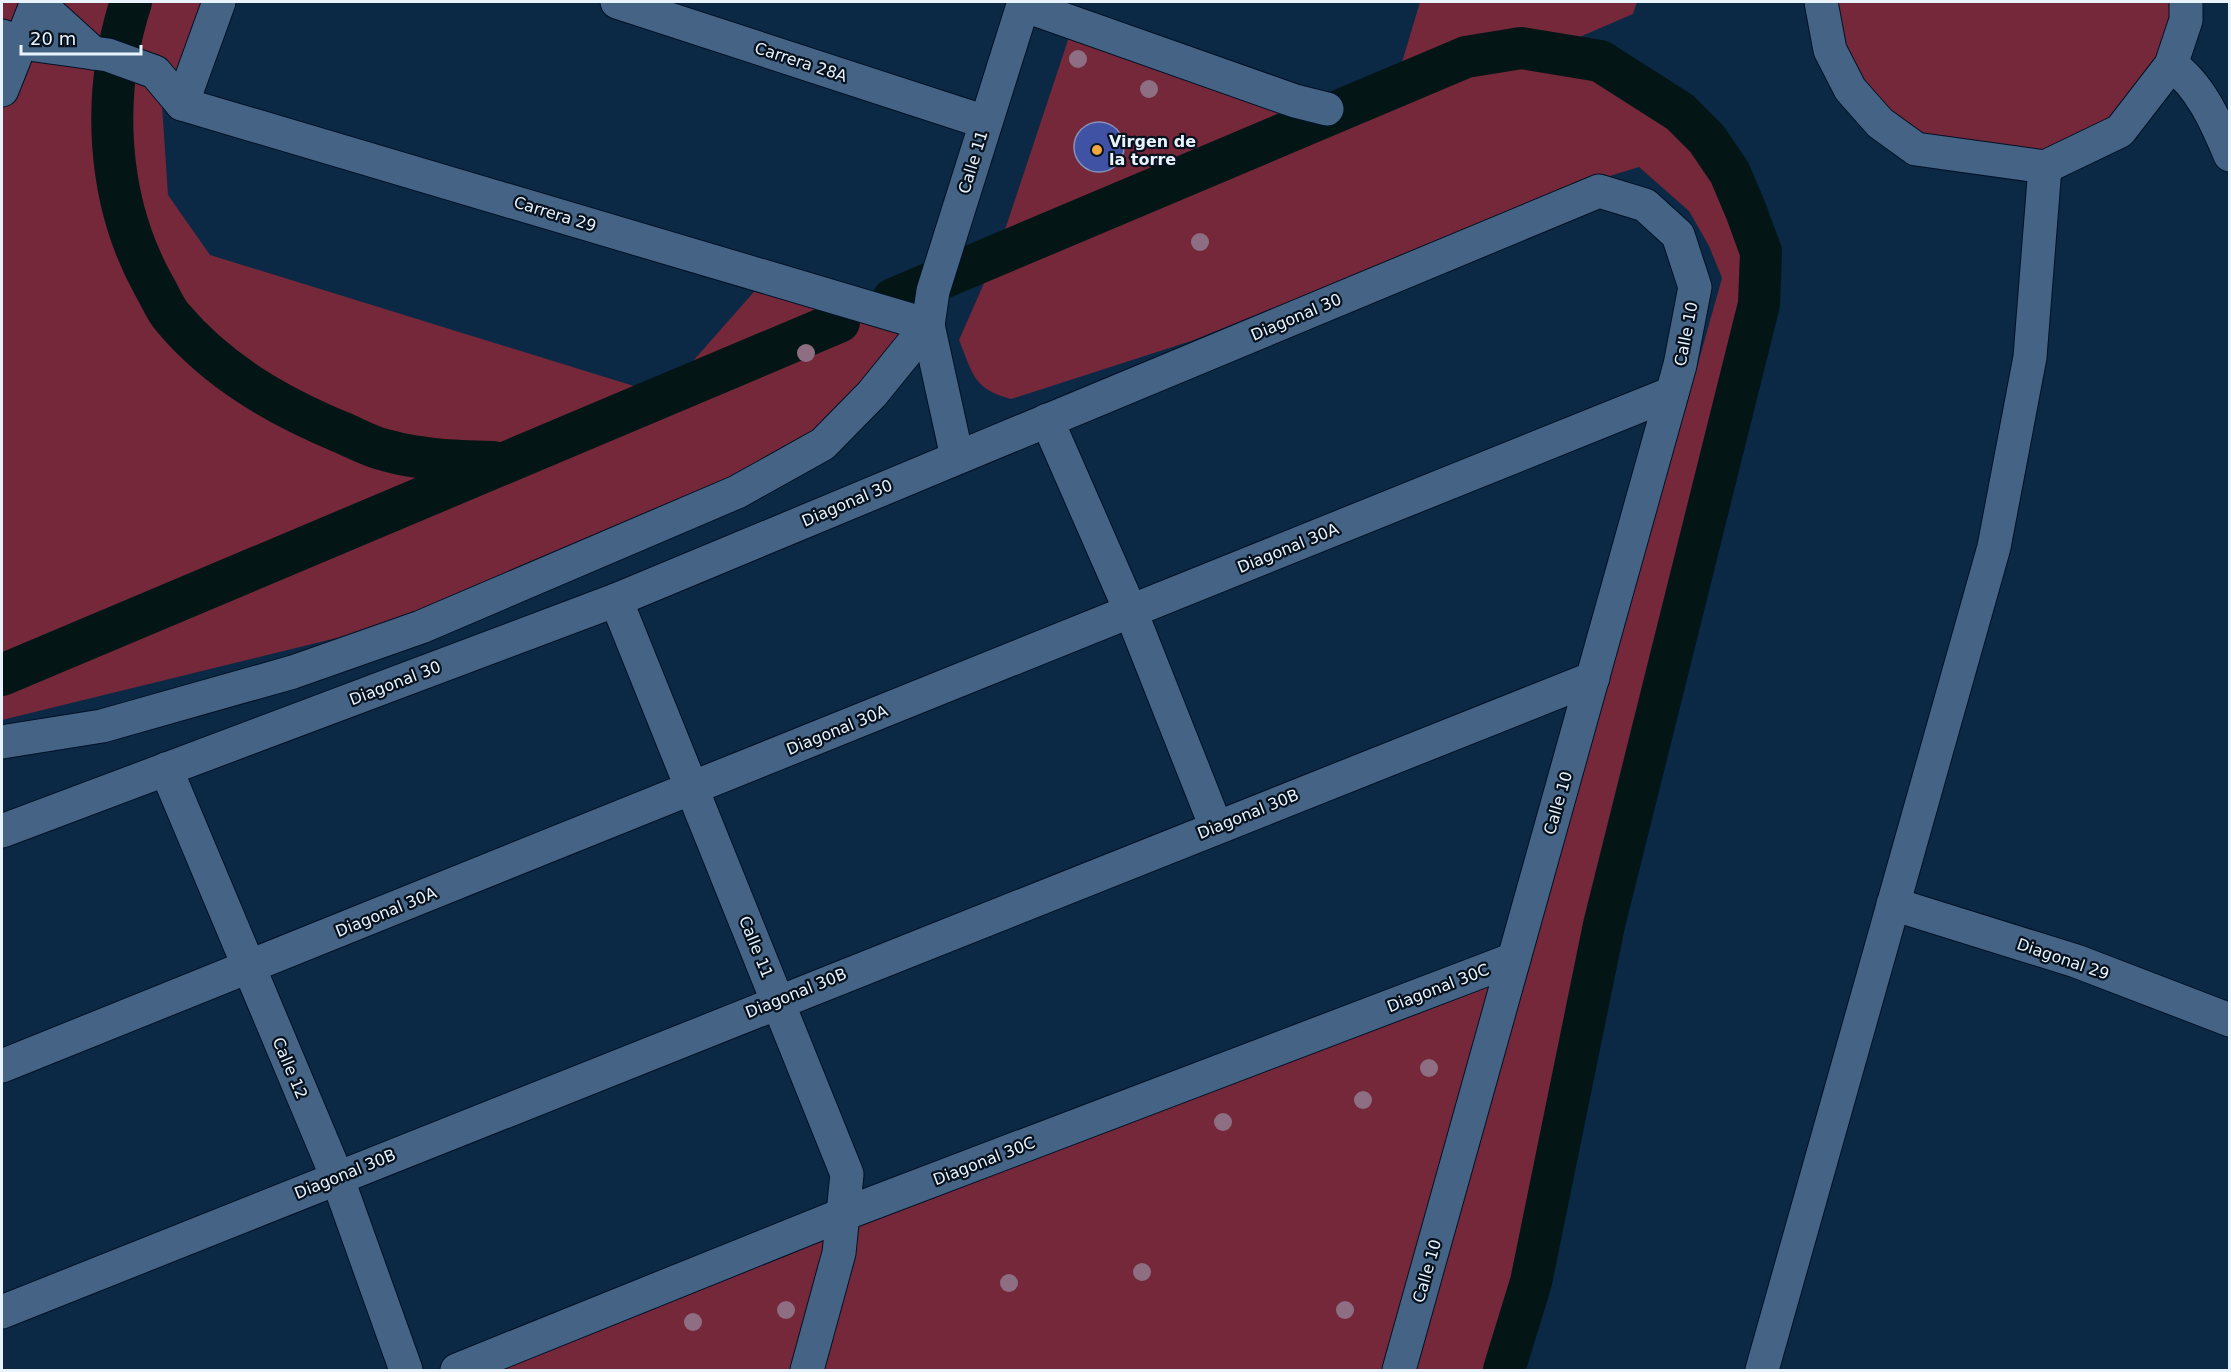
<svg xmlns="http://www.w3.org/2000/svg" width="2231" height="1372" font-family="'DejaVu Sans',sans-serif">
  <rect width="100%" height="100%" fill="#0b2945"/>
  <g fill="#742839">
    <path d="M 2,2 L 206,2 L 162,105 L 168,195 L 210,255 L 663,395 L 760,285 L 927,325 L 823,444 L 418,618 L 2,720 Z"/>
    <path d="M 1420,2 L 1637,2 L 1633,14 L 1547,51 L 1521,46 L 1465,55 L 1406,80 L 1400,69 Z"/>
    <path d="M 1821,2 L 2181,2 L 2181,71 L 2045,167 L 1916,149 L 1850,89 Z"/>
    <path d="M 1070,34 L 1312,108 L 1158,173 L 1000,245 Z"/>
    <path d="M 1520,49 L 1599,62 L 1679,114 L 1705,140 L 1729,173 L 1759,252 L 1758,303 L 1597,921 L 1529,1281 L 1502,1370 L 1416,1370 L 1722,278 L 1709,246 L 1689,211 L 1639,167 L 1590,182 L 1191,341 L 1011,399 C 973,389 973,374 959,340 L 992,265 L 1466,57 Z"/>
    <path d="M 1514,959 L 1399,1370 L 457,1370 Z"/>
  </g>
  <g fill="none" stroke-linecap="round" stroke-linejoin="round">
    <g stroke="#031615" stroke-width="42">
      <path d="M 131,2 C 101,94 106,200 154,286 C 160,296 165,309 172,317 C 218,372 278,406 343,433 C 357,439 371,447 385,450 C 419,460 457,461 493,462"/>
      <path d="M 893,299 L 1466,57 L 1521,48 L 1600,61 L 1680,112 L 1707,139 L 1730,173 L 1746,211 L 1761,252 L 1759,304 L 1604,925 L 1531,1282 L 1504,1370"/>
      <path d="M 2,675 L 839,322"/>
    </g>
  </g>
  <circle fill="#3f52a4" stroke="#8492bb" stroke-width="1.5" cx="1099" cy="147" r="25"/>
  <g fill="none" stroke-linecap="round" stroke-linejoin="round">
    <defs>
      <g id="pedestrian">
        <path d="M 37,2 L 93,53"/>
        <path d="M 2,36 L 21,43 L 108,55 L 155,72 L 182,104"/>
        <path d="M 2,90 L 37,2"/>
        <path d="M 166,769 L 337,1177 L 406,1370"/>
      </g>
      <g id="minor">
        <path d="M 219,2 L 182,104 L 928,325"/>
        <path d="M 617,2 L 985,122"/>
        <path d="M 1821,2 L 1830,50 L 1850,89 L 1880,123 L 1916,149 L 2045,167 L 2120,131 L 2171,65 L 2186,20 L 2186,2"/>
        <path d="M 1023,5 L 1295,101 L 1327,109"/>
        <path d="M 2171,65 C 2200,84 2217,124 2230,155"/>
        <path d="M 1047,420 L 1131,612 L 1216,827"/>
        <path d="M 957,457 L 928,325 L 933,291 L 1024,2"/>
        <path d="M 616,600 L 847,1174 L 839,1253 L 807,1370"/>
        <path d="M 2,742 L 102,726 L 293,672 L 421,627 L 737,492 L 823,444 L 872,394 L 928,325"/>
        <path d="M 2,831 L 616,600 L 1599,191 L 1645,205 L 1678,235 L 1695,287 L 1680,365 L 1399,1370"/>
        <path d="M 1893,904 L 2076,961 L 2230,1020"/>
        <path d="M 2,1066 L 1672,393"/>
        <path d="M 2,1312 L 1593,678"/>
        <path d="M 457,1370 L 844,1214 L 1514,959"/>
        <path d="M 1762,1370 L 1994,547 L 2030,357 L 2045,167"/>
      </g>
    </defs>
    <use href="#pedestrian" stroke="#001126" stroke-width="35"/>
    <use href="#minor" stroke="#001126" stroke-width="35"/>
    <use href="#pedestrian" stroke="#456485" stroke-width="33"/>
    <use href="#minor" stroke="#456485" stroke-width="33"/>
  </g>
  <g fill="#8e6e82">
    <circle cx="1078" cy="59" r="9"/>
    <circle cx="1149" cy="89" r="9"/>
    <circle cx="1200" cy="242" r="9"/>
    <circle cx="806" cy="353" r="9"/>
    <circle cx="1429" cy="1068" r="9"/>
    <circle cx="1363" cy="1100" r="9"/>
    <circle cx="1223" cy="1122" r="9"/>
    <circle cx="1142" cy="1272" r="9"/>
    <circle cx="1009" cy="1283" r="9"/>
    <circle cx="786" cy="1310" r="9"/>
    <circle cx="1345" cy="1310" r="9"/>
    <circle cx="693" cy="1322" r="9"/>
  </g>
  <circle fill="#f1a640" stroke="#06111e" stroke-width="2" cx="1097" cy="150" r="6"/>
  <g text-anchor="middle" dominant-baseline="central" stroke-width="4.5" stroke-linejoin="round" paint-order="stroke">
    <g font-size="16" fill="#e8f3fe" stroke="#06111e">
      <text transform="translate(801 62) rotate(18)">Carrera 28A</text>
      <text transform="translate(973 162) rotate(-73)">Calle 11</text>
      <text transform="translate(555 214) rotate(17)">Carrera 29</text>
      <text transform="translate(1296 317) rotate(-23)">Diagonal 30</text>
      <text transform="translate(1686 334) rotate(-79)">Calle 10</text>
      <text transform="translate(847 503) rotate(-23)">Diagonal 30</text>
      <text transform="translate(1288 548) rotate(-22)">Diagonal 30A</text>
      <text transform="translate(395 683) rotate(-21)">Diagonal 30</text>
      <text transform="translate(837 730) rotate(-22)">Diagonal 30A</text>
      <text transform="translate(1558 803) rotate(-74)">Calle 10</text>
      <text transform="translate(1248 814) rotate(-22)">Diagonal 30B</text>
      <text transform="translate(386 912) rotate(-22)">Diagonal 30A</text>
      <text transform="translate(756 947) rotate(68)">Calle 11</text>
      <text transform="translate(2063 959) rotate(19)">Diagonal 29</text>
      <text transform="translate(1438 988) rotate(-21)">Diagonal 30C</text>
      <text transform="translate(796 993) rotate(-22)">Diagonal 30B</text>
      <text transform="translate(290 1068) rotate(67)">Calle 12</text>
      <text transform="translate(984 1161) rotate(-21)">Diagonal 30C</text>
      <text transform="translate(345 1174) rotate(-22)">Diagonal 30B</text>
      <text transform="translate(1427 1271) rotate(-74)">Calle 10</text>
    </g>
    <g font-size="16" font-weight="bold" fill="#e8f3fe" stroke="#06111e" text-anchor="start">
      <text x="1109" y="141">Virgen de<tspan x="1109" dy="18">la torre</tspan></text>
    </g>
  </g>
  <rect width="2231" height="1372" fill="none" stroke="#e8f3fe" stroke-width="6"/>
  <path d="M21 45v9h120v-9" fill="none" stroke="#e8f3fe" stroke-width="3"/>
  <text x="30" y="45" font-size="18" fill="#e8f3fe" stroke="#06111e" stroke-width="4.5" paint-order="stroke">20 m</text>
</svg>
